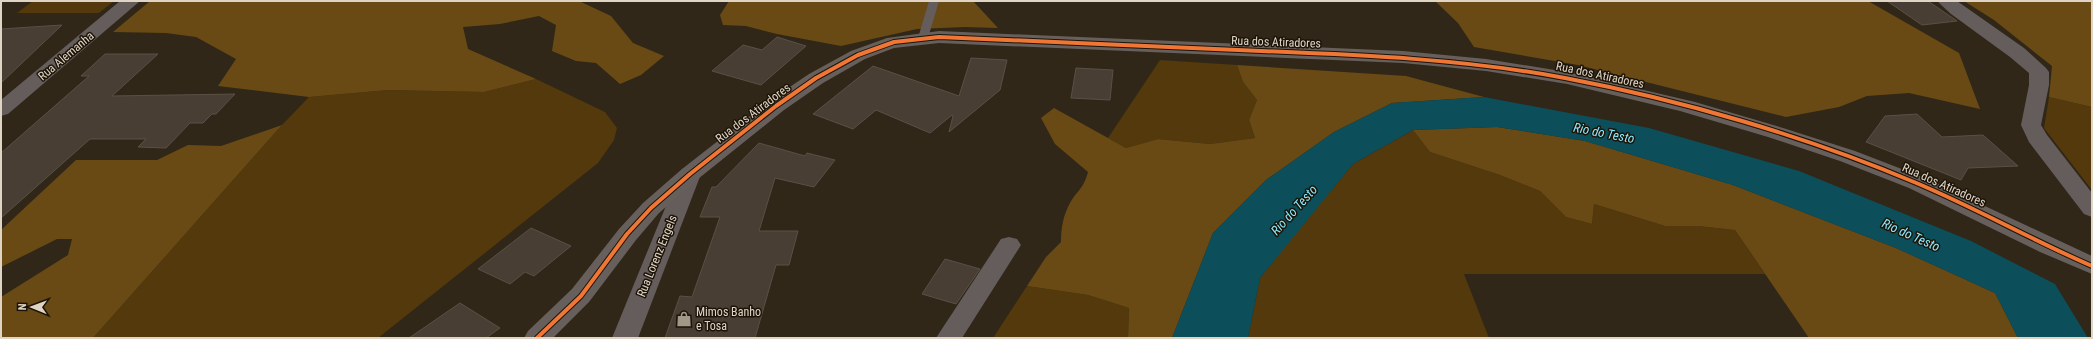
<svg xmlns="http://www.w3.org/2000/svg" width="2093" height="339" font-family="'Roboto Condensed',sans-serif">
  <rect width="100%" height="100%" fill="#302718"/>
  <g fill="#53390b">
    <path d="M 33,1 L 114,1 L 99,13 L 17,13 Z"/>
    <path d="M 1160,60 L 1237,65 L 1243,82 L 1257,100 L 1249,120 L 1255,138 L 1210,144 L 1158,139 L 1126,148 L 1108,138 Z"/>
    <path d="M 536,79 L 605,112 L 617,128 L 614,140 L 598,163 L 378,338 L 93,338 L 282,125 L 309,97 L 388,90 L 484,92 Z"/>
    <path d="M 2049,97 L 2092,107 L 2092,190 L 2044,128 Z"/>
    <path d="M 1413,130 L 1430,152 L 1500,175 L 1540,191 L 1566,217 L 1592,224 L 1594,204 L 1665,226 L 1698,226 L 1735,230 L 1765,274 L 1464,274 L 1489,338 L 1248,338 L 1260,278 L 1299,228 L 1353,164 Z"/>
    <path d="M 1027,286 L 1088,295 L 1129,308 L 1128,338 L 993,338 Z"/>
  </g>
  <g fill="#694a15">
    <path d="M 150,1 L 579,1 L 611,16 L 633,43 L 664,56 L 641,75 L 620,84 L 596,63 L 576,61 L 552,51 L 556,25 L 539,16 L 500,24 L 463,27 L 468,49 L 536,79 L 484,92 L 388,90 L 309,97 L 218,86 L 236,59 L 196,37 L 166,33 L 113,32 Z"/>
    <path d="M 729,1 L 973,1 L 998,28 L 965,27 L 917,29 L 841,46 L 777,34 L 746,26 L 723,25 L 720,15 Z"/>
    <path d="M 1435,1 L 1868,1 L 1959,53 L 1980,109 L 1909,93 L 1867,96 L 1839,107 L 1786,117 L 1578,65 L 1474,47 L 1458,23 Z"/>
    <path d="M 1964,1 L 2092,1 L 2092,107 L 2049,97 L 2052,66 L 1994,20 Z"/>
    <path d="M 1237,65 L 1406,76 L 1484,97 L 1392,103 L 1334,132 L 1266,180 L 1213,233 L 1172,338 L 1128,338 L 1129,308 L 1088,295 L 1027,286 L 1046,257 L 1061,242 C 1061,228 1063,216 1070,203 C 1078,189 1083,190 1088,172 L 1055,144 L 1041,118 L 1054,108 L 1126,148 L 1158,139 L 1210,144 L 1255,138 L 1249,120 L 1257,100 L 1243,82 Z"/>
    <path d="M 282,125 L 93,338 L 1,338 L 1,297 L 68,255 L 72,239 L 57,239 L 1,267 L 1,230 L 76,160 L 157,160 L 188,145 L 221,146 Z"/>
    <path d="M 1497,127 L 1585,141 L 1733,185 L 1896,248 L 1995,293 L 2018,338 L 1809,338 L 1735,230 L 1698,226 L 1665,226 L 1594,204 L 1592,224 L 1566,217 L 1540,191 L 1500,175 L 1430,152 L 1413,130 Z"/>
  </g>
  <path fill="#0c4e59" d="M 1484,97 L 1649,128 L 1799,171 L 1971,241 L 2055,284 L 2088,338 L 2018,338 L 1995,293 L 1896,248 L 1733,185 L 1585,141 L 1497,127 L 1413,130 L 1353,164 L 1260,278 L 1248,338 L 1172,338 L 1213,233 L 1266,180 L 1334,132 L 1392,103 Z"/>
  <g fill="#483e34" stroke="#5a5046">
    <path d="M 1887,1 L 1928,1 L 1957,21 L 1922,25 Z"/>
    <path d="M 62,25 L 1,83 L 1,29 Z"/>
    <path d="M 777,37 L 806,46 L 761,85 L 712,71 L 743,45 L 762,50 Z"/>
    <path d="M 105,54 L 158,54 L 112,96 L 235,94 L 216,114 L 212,114 L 203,123 L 190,123 L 166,148 L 138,147 L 146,139 L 90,139 L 1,218 L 1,153 L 89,76 L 81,76 Z"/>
    <path d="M 971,58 L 1007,60 L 1000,90 L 949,132 L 953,116 L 952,115 L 930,133 L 876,110 L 853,129 L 813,114 L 873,66 L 959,96 Z"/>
    <path d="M 1076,68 L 1113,70 L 1110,100 L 1071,98 Z"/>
    <path d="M 1917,114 L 1942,137 L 1983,135 L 2018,166 L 1968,168 L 1961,180 L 1866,142 L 1885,116 Z"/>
    <path d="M 759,143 L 805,156 L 807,153 L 835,160 L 814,187 L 775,178 L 759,231 L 798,231 L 789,265 L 776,265 L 755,338 L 665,338 L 680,296 L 692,297 L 720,217 L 700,217 L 712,187 L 716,187 Z"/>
    <path d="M 531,228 L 571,246 L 534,276 L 525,272 L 510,284 L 478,269 Z"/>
    <path d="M 945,259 L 980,269 L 956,304 L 922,294 Z"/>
    <path d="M 460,303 L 500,328 L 486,338 L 409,338 Z"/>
  </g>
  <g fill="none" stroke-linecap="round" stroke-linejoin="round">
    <path fill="#645d5c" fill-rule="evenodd" d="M 929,1 L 939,1 L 928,38 L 923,41 L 918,38 Z"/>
    <g fill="#645d5c" fill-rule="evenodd">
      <path d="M 120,1 L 140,1 L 8,114 L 1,116 L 1,100 Z"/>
      <path d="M 1937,1 L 1957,1 L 2024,48 L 2046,68 L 2049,72 L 2049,85 L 2041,125 L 2047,135 L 2092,193 L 2092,217 L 2084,214 L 2029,142 L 2021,125 L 2029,85 L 2029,73 L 2010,57 L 1951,14 Z"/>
      <path d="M 690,167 L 698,169 L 701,174 L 638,338 L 612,338 L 679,174 L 682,169 Z"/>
      <path d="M 1009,237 L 1017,239 L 1021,245 L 962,338 L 936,338 L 1001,239 Z"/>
    </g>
    <path fill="#665f5c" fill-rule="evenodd" d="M 939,31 L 1403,51 L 1486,59 L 1567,72 L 1695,102 L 1783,128 L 1855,151 L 1925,178 L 2092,256 L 2092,274 L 2040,252 L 1909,188 L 1840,161 L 1768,137 L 1680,111 L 1567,84 L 1486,71 L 1403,63 L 939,43 L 894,48 L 865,59 L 823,83 L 784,110 L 698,179 L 659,213 L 636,240 L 589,302 L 553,338 L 524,338 L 528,331 L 572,289 L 619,229 L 643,203 L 682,169 L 769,101 L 809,74 L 851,51 L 887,38 Z"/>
    <defs>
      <path id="cycleway" d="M 537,338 L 581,296 L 627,234 L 651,208 L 690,174 L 776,106 L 816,78 L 858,55 L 894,42 L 939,37 C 1046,42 1154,46 1261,51 C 1363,55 1464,59 1565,78 C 1681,100 1805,136 1914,182 C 1974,207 2032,240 2092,266"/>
    </defs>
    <use href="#cycleway" stroke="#1c1408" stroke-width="6"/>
    <use href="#cycleway" stroke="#f07635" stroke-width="4"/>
  </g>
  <defs>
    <symbol id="shop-bare" viewBox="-9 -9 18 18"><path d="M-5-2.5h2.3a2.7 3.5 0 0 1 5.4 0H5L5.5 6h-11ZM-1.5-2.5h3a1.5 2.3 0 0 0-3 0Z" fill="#a29888" stroke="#1c1408" stroke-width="2.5" paint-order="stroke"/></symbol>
  </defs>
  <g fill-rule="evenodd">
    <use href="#shop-bare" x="673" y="308" width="22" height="22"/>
  </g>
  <g text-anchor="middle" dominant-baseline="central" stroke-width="3" stroke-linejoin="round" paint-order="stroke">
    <g font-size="12" fill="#e0d5c5" stroke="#1c1408">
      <text transform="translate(1276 42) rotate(2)">Rua dos Atiradores</text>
      <text transform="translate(66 56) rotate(-40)">Rua Alemanha</text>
      <text transform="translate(1600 75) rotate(12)">Rua dos Atiradores</text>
      <text transform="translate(753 113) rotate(-37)">Rua dos Atiradores</text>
      <text transform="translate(1944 185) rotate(24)">Rua dos Atiradores</text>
      <text transform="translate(657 256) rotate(-68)">Rua Lorenz Engels</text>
    </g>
    <g font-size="12" fill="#e0d5c5" stroke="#1c1408" text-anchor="start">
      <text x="696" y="312">Mimos Banho<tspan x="696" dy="14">e Tosa</tspan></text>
    </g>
    <g font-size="13" font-style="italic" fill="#8de9fe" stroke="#1c1408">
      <text transform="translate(1604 133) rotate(11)">Rio do Testo</text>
      <text transform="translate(1294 210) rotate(-48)">Rio do Testo</text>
      <text transform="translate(1911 235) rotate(24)">Rio do Testo</text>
    </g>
  </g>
  <rect width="2093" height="339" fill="none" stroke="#e0d5c5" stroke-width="4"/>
  <g transform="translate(32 307) rotate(271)" stroke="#1c1408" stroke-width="3" paint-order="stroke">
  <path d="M0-3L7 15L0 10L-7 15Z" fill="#e0d5c5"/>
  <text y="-6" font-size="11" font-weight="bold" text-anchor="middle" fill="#e0d5c5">N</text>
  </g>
</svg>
